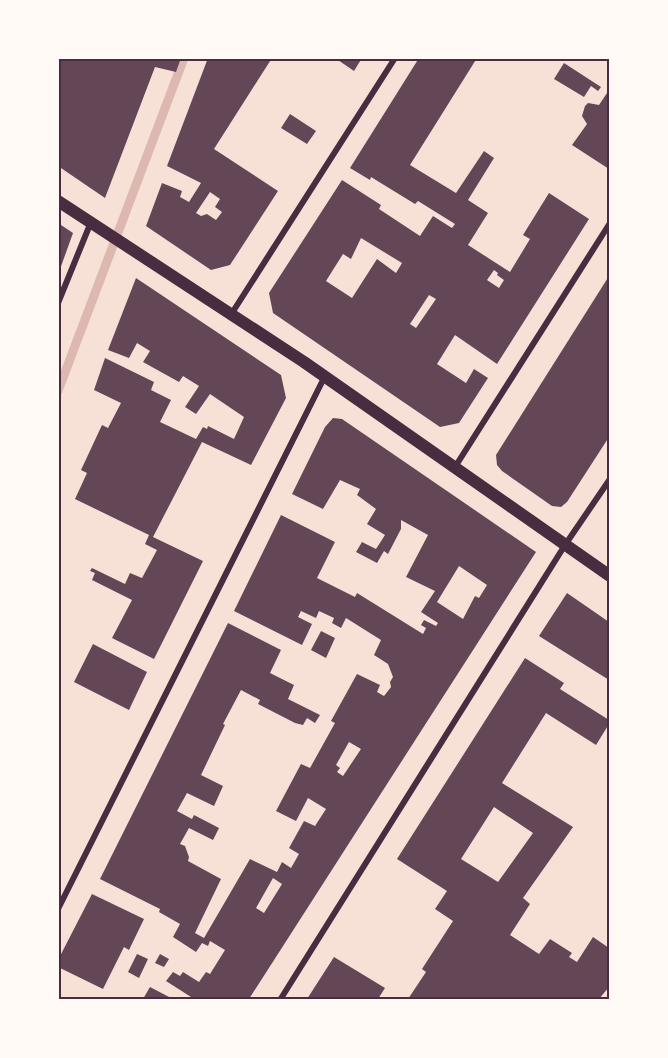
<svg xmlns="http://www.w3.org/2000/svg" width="668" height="1058" font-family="Literata,serif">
  <rect width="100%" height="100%" fill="#f7e1d7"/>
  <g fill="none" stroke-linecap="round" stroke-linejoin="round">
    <path stroke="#dcb8b0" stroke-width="9" d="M 58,391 L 184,58"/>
  </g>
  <g fill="#644757" fill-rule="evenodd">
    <path d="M 58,58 L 181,58 L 176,72 L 155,67 L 105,198 L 58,166 Z"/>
    <path d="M 208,58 L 272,58 L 214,149 L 278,191 L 230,265 L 211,270 L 146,226 L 162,183 L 182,191 L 180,197 L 189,202 L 201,183 L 167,166 ZM 210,192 L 220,199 L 215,207 L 222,212 L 216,220 L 207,214 L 201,216 L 196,213 Z"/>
    <path d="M 335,58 L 362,58 L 354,71 Z"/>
    <path d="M 419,58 L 477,58 L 410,165 L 456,193 L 484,151 L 494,158 L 468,200 L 488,213 L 468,245 L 510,272 L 530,239 L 523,235 L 549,193 L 589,219 L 497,364 L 455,335 L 437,364 L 466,383 L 474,369 L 488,378 L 459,423 L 440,427 L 273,313 L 269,293 L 342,180 L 381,205 L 379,209 L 420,236 L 433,216 L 452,228 L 455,224 L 418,201 L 415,204 L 371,177 L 370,180 L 350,168 ZM 361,238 L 402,263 L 396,273 L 377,259 L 352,298 L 326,281 L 343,254 L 351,259 ZM 494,270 L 498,273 L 497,275 L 504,280 L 499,288 L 487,280 ZM 429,295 L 436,299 L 416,328 L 410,324 Z"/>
    <path d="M 564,63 L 601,87 L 598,91 L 591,86 L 584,97 L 554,79 Z"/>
    <path d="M 609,90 L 609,169 L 572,145 L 587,124 L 582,116 L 585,106 L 588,103 L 599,105 Z"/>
    <path d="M 290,114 L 316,131 L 307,144 L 281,128 Z"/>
    <path d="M 58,223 L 73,233 L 59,272 L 58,272 Z"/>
    <path d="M 609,276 L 609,437 L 567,502 L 561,507 L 552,506 L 502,471 L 497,465 L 496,455 Z"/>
    <path d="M 136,278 L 281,375 L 286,398 L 251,465 L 202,442 L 153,537 L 203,561 L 154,659 L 112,638 L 132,600 L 92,580 L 95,573 L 90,571 L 92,568 L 125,584 L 130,573 L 142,578 L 157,550 L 145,544 L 149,535 L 75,499 L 87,473 L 81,470 L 102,425 L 108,428 L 121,403 L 94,390 L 105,358 L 154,382 L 151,390 L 171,400 L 160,422 L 196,439 L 203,427 L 207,429 L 208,426 L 234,439 L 244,417 L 210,394 L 196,414 L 185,407 L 199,386 L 183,376 L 179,382 L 143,362 L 150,351 L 137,343 L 129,358 L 108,350 Z"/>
    <path d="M 333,418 L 342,419 L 536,552 L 249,999 L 189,999 L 191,997 L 166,981 L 173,972 L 180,976 L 183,972 L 199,982 L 206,972 L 210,974 L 225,950 L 210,941 L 208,946 L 202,943 L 196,952 L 173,937 L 180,924 L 159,912 L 160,909 L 100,879 L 228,623 L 281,650 L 270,673 L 294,685 L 288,699 L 320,715 L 315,723 L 307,718 L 303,725 L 295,723 L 258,704 L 260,700 L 241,690 L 223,724 L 225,725 L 201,775 L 223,786 L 214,806 L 187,793 L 177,811 L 192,819 L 194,815 L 219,828 L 213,840 L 189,828 L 180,844 L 185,846 L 189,857 L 188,861 L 221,879 L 195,933 L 204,938 L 250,859 L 277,872 L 282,862 L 291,868 L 299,854 L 289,848 L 304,821 L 315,826 L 326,809 L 308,798 L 296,821 L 276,811 L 301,764 L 310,768 L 335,723 L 331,721 L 357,674 L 380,685 L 377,692 L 384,696 L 391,687 L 390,682 L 393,677 L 388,664 L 374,655 L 381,640 L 346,618 L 341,628 L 332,623 L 334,618 L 319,611 L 316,618 L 301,611 L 298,617 L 312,624 L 302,645 L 234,611 L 281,515 L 335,542 L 317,578 L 355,597 L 357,593 L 423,634 L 426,628 L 421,625 L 424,620 L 436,626 L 438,623 L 421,612 L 435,591 L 406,577 L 428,535 L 401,520 L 401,529 L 388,554 L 384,551 L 377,563 L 356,552 L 362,542 L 376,549 L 385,535 L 367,524 L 376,509 L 357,495 L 360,489 L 340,480 L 323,509 L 292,494 L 325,427 ZM 459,566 L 487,585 L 479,598 L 475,596 L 463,619 L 437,602 ZM 349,742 L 361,749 L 343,776 L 337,772 L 340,768 L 336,765 ZM 273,878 L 282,884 L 264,913 L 256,908 Z"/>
    <path d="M 567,593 L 609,622 L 609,680 L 539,636 Z"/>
    <path d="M 321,631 L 335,638 L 326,658 L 311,650 Z"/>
    <path d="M 93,644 L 147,672 L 129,710 L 74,682 Z"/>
    <path d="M 525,658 L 564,683 L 560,689 L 609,720 L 609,724 L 596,745 L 546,713 L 502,783 L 573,827 L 523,898 L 530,904 L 510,935 L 539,954 L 550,939 L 572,953 L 569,957 L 577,962 L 593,937 L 609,948 L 609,987 L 599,999 L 408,999 L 426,972 L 422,969 L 453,921 L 435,909 L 447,891 L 397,859 ZM 494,807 L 533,833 L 498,882 L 461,859 Z"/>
    <path d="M 92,894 L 144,919 L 129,950 L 124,947 L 103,989 L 58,967 L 58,960 Z"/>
    <path d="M 137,954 L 148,959 L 139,978 L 128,972 Z"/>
    <path d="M 160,954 L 169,959 L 164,967 L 155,963 Z"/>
    <path d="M 334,957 L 385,988 L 378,999 L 307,999 Z"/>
    <path d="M 150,987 L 173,999 L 143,999 Z"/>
  </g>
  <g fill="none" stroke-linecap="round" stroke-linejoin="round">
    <g stroke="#4a2c40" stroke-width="6">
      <path d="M 58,303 L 91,222"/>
      <path d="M 232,313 L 395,58"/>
      <path d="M 455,467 L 610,223"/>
      <path d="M 58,909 L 325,376"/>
      <path d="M 280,1000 L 565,545 L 610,479"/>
    </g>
    <path stroke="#4a2c40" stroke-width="12" d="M 58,201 L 304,362 L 610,576"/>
  </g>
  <rect width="668" height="1058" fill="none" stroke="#fffaf5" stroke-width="120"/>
  <rect x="60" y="60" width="548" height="938" fill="none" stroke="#4a2c40" stroke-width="2"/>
</svg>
